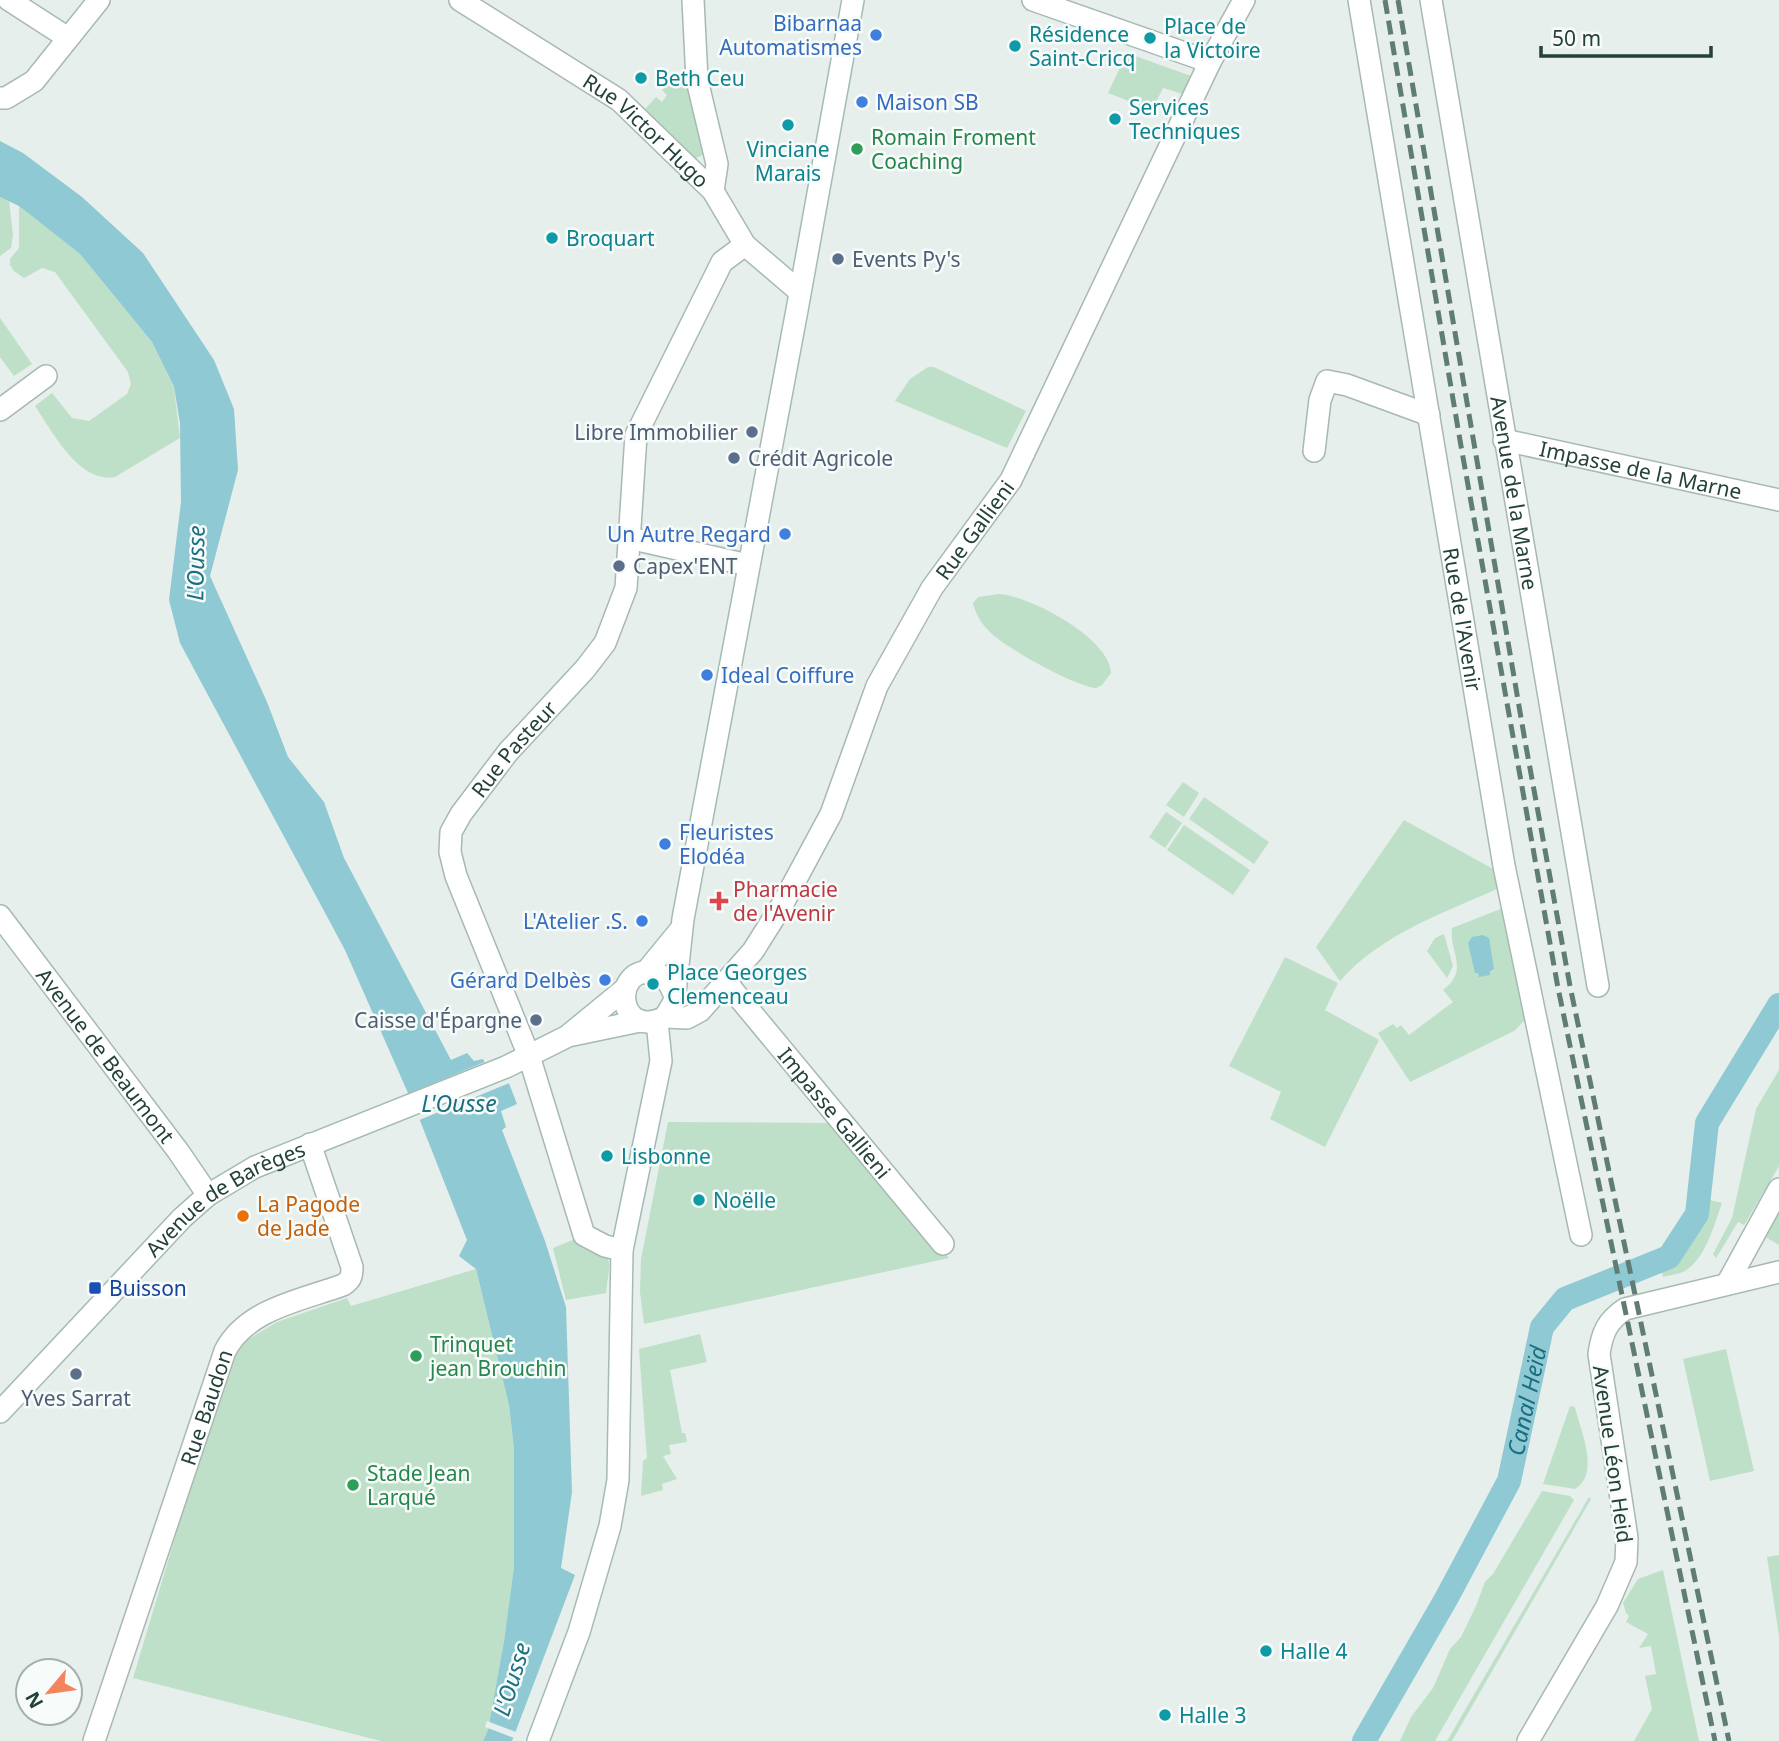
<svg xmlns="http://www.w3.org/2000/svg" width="1779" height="1741" font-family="'Noto Sans',sans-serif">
  <rect width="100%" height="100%" fill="#e6efeb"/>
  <g fill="#bfe0c8">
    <path d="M 1127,53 L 1191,76 L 1183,94 L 1163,88 L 1152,110 L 1108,93 Z"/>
    <path d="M 675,77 L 690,87 L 709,152 L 694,159 L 645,109 L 656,97 L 662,102 L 667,95 L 662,90 Z"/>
    <path d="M 0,197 L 9,201 L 13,235 L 11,248 L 0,256 Z"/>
    <path d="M 19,206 L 80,254 L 152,342 L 174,388 L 180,438 L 115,477 C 79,484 52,431 35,406 L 52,393 L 72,418 L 89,421 L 127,394 L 131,384 L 128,372 L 55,272 L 42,268 L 24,278 L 14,271 L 10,265 L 10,259 L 19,248 Z"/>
    <path d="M 0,318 L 32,364 L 14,376 L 0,357 Z"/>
    <path d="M 928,367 L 934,367 L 1026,411 L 1007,448 L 895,401 L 910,379 Z"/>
    <path d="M 999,594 C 1030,596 1110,638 1111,673 L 1102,685 L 1096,688 C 1076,687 1002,646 989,631 C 981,623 975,613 973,603 L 978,597 Z"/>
    <path d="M 1183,782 L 1199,793 L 1184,817 L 1166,805 Z"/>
    <path d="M 1204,797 L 1269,842 L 1254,864 L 1189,819 Z"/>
    <path d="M 1166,812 L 1182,823 L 1165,848 L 1149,837 Z"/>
    <path d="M 1404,820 L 1495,870 L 1499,888 C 1444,913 1381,934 1340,981 L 1316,947 Z"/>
    <path d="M 1184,825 L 1250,870 L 1233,895 L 1167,850 Z"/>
    <path d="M 1503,908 L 1526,1019 L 1514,1031 L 1410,1082 L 1378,1033 L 1393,1024 L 1397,1028 L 1401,1025 L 1409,1035 L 1453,1002 L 1443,990 C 1470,970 1449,952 1452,928 Z"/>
    <path d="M 1444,934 L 1453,966 L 1447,978 L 1427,951 L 1435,938 Z"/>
    <path d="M 1285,957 L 1338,983 L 1325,1010 L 1379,1040 L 1325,1147 L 1270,1119 L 1281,1092 L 1229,1066 Z"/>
    <path d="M 1779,1070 L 1779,1166 L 1744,1225 L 1738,1222 L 1716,1258 L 1713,1254 L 1732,1218 L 1756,1109 Z"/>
    <path d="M 668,1122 L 837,1123 L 949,1258 L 644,1324 L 640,1292 L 641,1259 Z"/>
    <path d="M 1702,1198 L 1722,1203 C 1714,1225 1706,1258 1685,1271 C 1679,1274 1670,1275 1663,1277 L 1660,1264 L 1670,1260 L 1700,1214 Z"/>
    <path d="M 1779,1211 L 1779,1245 L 1764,1236 Z"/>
    <path d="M 580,1237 C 615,1261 611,1252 606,1293 L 566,1300 L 553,1248 Z"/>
    <path d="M 476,1269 L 509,1405 L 514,1449 L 514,1567 L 504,1641 L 488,1730 L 483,1741 L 381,1741 L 133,1678 L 180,1521 L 240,1344 L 277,1322 L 347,1298 L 351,1306 Z"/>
    <path d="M 700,1334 L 707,1362 L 670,1370 L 682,1433 L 685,1433 L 687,1442 L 669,1445 L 671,1454 L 663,1456 L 677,1479 L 662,1484 L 663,1490 L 641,1496 L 643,1461 L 647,1458 L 639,1349 Z"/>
    <path d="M 1726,1349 L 1754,1471 L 1710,1481 L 1683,1359 Z"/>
    <path d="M 1570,1406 L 1575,1407 C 1580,1429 1601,1474 1575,1489 L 1543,1484 Z"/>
    <path d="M 1542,1491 L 1570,1496 L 1574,1500 L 1435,1741 L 1400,1741 L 1411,1717 L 1433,1688 L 1450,1649 L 1461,1637 L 1476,1606 L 1485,1582 L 1493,1574 Z"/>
    <path d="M 1589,1497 L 1591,1499 L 1452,1741 L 1447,1741 Z"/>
    <path d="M 1779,1555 L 1779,1636 L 1767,1557 Z"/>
    <path d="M 1663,1570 L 1699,1741 L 1634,1741 L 1652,1709 L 1645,1676 L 1656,1674 L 1651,1646 L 1639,1648 L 1648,1634 L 1626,1622 L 1629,1616 L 1626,1613 L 1623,1603 L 1638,1579 Z"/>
  </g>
  <g fill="#8ec9d4">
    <path d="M 0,141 L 23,153 L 82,197 L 143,253 L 214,360 L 234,409 L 238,470 L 210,576 L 267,702 L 288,757 L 324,802 L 344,858 L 451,1060 L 467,1053 L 474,1061 L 483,1059 L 486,1065 L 500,1060 L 517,1104 L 501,1111 L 506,1127 L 502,1130 L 545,1241 L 566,1307 L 572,1492 L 561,1568 L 575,1575 L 512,1741 L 483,1741 L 488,1730 L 504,1641 L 514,1567 L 514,1449 L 509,1405 L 476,1269 L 459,1256 L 467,1240 L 419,1118 L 345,950 L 180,643 L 169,600 L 181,502 L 180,423 L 174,387 L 152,342 L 80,254 L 19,206 L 0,197 Z"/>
    <path d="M 1483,935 L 1489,938 L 1494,969 L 1490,971 L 1490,975 L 1479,977 L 1478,973 L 1475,973 L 1468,943 L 1472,937 Z"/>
  </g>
  <g fill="#e6efeb">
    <path d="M 499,1056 L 502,1057 L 512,1082 L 417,1121 L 405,1095 Z"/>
    <path d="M 487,1721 L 519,1733 L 517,1739 L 485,1727 Z"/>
  </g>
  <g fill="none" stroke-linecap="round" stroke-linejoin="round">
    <path stroke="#8ec9d4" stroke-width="24" id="s1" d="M 1364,1741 L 1446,1599 L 1509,1481 L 1542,1327 L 1565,1299 L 1669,1257 L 1697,1214 L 1707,1123 L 1779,1005"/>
    <defs>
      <g id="minor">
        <path d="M 9,0 L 68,38"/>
        <path id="s2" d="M 460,0 L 619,100 L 713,191 L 745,245 L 800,292"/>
        <path d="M 693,0 L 697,80 L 717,164 L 713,191"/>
        <path d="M 1033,0 L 1210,62"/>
        <path id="s3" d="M 1359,0 L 1504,866 L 1581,1235"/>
        <path id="s4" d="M 1431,0 L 1598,986"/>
        <path d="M 0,98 L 6,98 L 34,81 L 99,0"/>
        <path d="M 0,410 L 46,376"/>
        <path id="s5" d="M 1504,440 L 1779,500"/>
        <path d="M 1314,451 L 1320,400 L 1327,381 L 1347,385 L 1429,415"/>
        <path d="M 629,538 L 748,565"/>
        <path id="s6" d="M 0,916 L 178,1151 L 208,1195"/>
        <path id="s7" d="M 726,982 L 943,1244"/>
        <path id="s8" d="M 665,1017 L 687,1018 L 700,1011 L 753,951 L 782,905 L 831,814 L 877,686 L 932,588 L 1011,480 L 1210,62 L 1244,0"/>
        <path id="s9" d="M 622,1250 L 605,1246 L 584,1235 L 529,1056 L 456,876 L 450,852 L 451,832 L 461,814 L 508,752 L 585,669 L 605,643 L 626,588 L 636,435 L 722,262 L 745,245"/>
        <path d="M 1727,1284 L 1779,1189"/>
        <path id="s10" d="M 94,1741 L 225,1351 C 246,1309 302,1300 343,1285 C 351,1280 352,1276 352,1267 L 310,1144"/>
        <path d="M 1528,1741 L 1607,1606 L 1626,1562 L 1627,1538 L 1599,1354 C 1602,1333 1607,1321 1625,1309 L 1779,1272"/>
      </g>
      <g id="secondary">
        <path d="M 645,973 L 681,929"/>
        <path d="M 674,994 C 670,983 664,974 652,972 C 610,968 618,1041 665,1017 L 674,1002 L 683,919 L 797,310 L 853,0"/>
        <path d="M 570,1034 L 625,989"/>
        <path id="s11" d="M 0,1412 L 182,1218 L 208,1195 L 255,1167 L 506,1067 L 568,1036 L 640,1021"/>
        <path d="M 538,1741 L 579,1632 L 610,1526 L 618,1480 L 622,1250 L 661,1061 L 657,1021"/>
      </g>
    </defs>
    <use href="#minor" stroke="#a8b8b2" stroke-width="24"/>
    <use href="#secondary" stroke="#a4bbb3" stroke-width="24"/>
    <use href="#minor" stroke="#fff" stroke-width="21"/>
    <use href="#secondary" stroke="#fff" stroke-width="21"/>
    <g stroke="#5f7d75" stroke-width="5" stroke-dasharray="14 7" stroke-linecap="butt">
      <path d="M 1385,0 L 1461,446 L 1558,988 L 1715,1741"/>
      <path d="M 1398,0 L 1525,741 L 1570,986 L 1729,1741"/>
    </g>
  </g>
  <g fill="#3f7fe0" stroke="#f7fbf9" stroke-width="2.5">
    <circle cx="876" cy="35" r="7"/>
    <circle cx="862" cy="102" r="7"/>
    <circle cx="785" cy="534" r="7"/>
    <circle cx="707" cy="675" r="7"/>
    <circle cx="665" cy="844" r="7"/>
    <circle cx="642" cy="921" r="7"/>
    <circle cx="605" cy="980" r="7"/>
  </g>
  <g fill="#0f9aa8" stroke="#f7fbf9" stroke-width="2.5">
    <circle cx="1150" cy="38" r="7"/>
    <circle cx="1015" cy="46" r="7"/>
    <circle cx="641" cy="78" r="7"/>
    <circle cx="1115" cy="119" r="7"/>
    <circle cx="788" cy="125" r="7"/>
    <circle cx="552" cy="238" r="7"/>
    <circle cx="653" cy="984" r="7"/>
    <circle cx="607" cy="1156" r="7"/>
    <circle cx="699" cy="1200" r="7"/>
    <circle cx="1266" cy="1651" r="7"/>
    <circle cx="1165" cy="1715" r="7"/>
  </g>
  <g fill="#2e9e5b" stroke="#f7fbf9" stroke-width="2.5">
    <circle cx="857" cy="149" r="7"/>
    <circle cx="416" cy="1356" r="7"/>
    <circle cx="353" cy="1485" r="7"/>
  </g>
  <g fill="#5c6f8a" stroke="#f7fbf9" stroke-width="2.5">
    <circle cx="838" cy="259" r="7"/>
    <circle cx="752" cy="432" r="7"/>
    <circle cx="734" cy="458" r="7"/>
    <circle cx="619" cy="566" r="7"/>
    <circle cx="536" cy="1020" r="7"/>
    <circle cx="76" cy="1374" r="7"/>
  </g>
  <path fill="#e0444e" stroke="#f7fbf9" stroke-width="2.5" d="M715.5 890.5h7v7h7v7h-7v7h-7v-7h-7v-7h7z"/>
  <circle fill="#e8710a" stroke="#f7fbf9" stroke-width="2.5" cx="243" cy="1216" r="7"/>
  <rect fill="#1a4fb4" stroke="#f7fbf9" stroke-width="2.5" x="88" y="1281" width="14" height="14" rx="3.5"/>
  <g text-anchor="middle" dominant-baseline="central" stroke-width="5" stroke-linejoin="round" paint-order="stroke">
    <g font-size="21" fill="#366cbe" stroke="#f7fbf9" text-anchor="end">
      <text x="862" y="23">Bibarnaa<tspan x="862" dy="24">Automatismes</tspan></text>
      <text x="876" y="102" text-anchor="start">Maison SB</text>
      <text x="771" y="534">Un Autre Regard</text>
      <text x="721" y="675" text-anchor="start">Ideal Coiffure</text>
      <text x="679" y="832" text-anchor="start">Fleuristes<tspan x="679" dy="24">Elodéa</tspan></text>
      <text x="628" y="921">L'Atelier .S.</text>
      <text x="591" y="980">Gérard Delbès</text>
    </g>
    <g font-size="21" fill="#0d838f" stroke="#f7fbf9" text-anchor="start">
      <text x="1164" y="26">Place de<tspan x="1164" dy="24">la Victoire</tspan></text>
      <text x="1029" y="34">Résidence<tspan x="1029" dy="24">Saint-Cricq</tspan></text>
      <text x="655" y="78">Beth Ceu</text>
      <text x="1129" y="107">Services<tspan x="1129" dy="24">Techniques</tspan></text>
      <text x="788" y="149" text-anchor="middle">Vinciane<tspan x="788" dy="24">Marais</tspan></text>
      <text x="566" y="238">Broquart</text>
      <text x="667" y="972">Place Georges<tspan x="667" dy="24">Clemenceau</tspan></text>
      <text x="621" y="1156">Lisbonne</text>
      <text x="713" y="1200">Noëlle</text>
      <text x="1280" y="1651">Halle 4</text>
      <text x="1179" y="1715">Halle 3</text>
    </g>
    <g font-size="21" fill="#24423a" stroke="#f7fbf9">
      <text stroke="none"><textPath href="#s2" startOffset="228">Rue Victor Hugo</textPath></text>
      <text stroke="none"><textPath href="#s5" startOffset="140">Impasse de la Marne</textPath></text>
      <text stroke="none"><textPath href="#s4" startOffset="500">Avenue de la Marne</textPath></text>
      <text stroke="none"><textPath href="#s8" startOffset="595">Rue Gallieni</textPath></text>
      <text stroke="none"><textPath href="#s3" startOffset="628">Rue de l'Avenir</textPath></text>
      <text stroke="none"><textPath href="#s9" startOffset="572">Rue Pasteur</textPath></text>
      <text stroke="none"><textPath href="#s6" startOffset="175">Avenue de Beaumont</textPath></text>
      <text stroke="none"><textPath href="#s7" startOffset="170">Impasse Gallieni</textPath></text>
      <text stroke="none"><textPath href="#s11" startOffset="313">Avenue de Barèges</textPath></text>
      <text stroke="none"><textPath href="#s10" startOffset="352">Rue Baudon</textPath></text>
      <text transform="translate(1613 1454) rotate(82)">Avenue Léon Heid</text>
    </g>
    <g font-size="21" fill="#27864d" stroke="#f7fbf9" text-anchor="start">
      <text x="871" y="137">Romain Froment<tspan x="871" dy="24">Coaching</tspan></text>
      <text x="430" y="1344">Trinquet<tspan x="430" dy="24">jean Brouchin</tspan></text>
      <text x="367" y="1473">Stade Jean<tspan x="367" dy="24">Larqué</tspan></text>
    </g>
    <g font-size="21" fill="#4e5e75" stroke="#f7fbf9" text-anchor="start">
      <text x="852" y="259">Events Py's</text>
      <text x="738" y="432" text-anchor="end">Libre Immobilier</text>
      <text x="748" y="458">Crédit Agricole</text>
      <text x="633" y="566">Capex'ENT</text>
      <text x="522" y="1020" text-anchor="end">Caisse d'Épargne</text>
      <text x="76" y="1398" text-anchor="middle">Yves Sarrat</text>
    </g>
    <g font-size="21" fill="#be3a42" stroke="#f7fbf9" text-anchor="start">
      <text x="733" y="889">Pharmacie<tspan x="733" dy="24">de l'Avenir</tspan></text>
    </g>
    <g font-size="21" fill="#c56008" stroke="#f7fbf9" text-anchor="start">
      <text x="257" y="1204">La Pagode<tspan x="257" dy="24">de Jade</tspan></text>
    </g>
    <g font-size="21" fill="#164399" stroke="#f7fbf9" text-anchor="start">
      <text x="109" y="1288">Buisson</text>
    </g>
    <g font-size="23" font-style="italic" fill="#1c6f80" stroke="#f7fbf9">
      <text transform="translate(195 563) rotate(-89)">L'Ousse</text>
      <text x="459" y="1103">L'Ousse</text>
      <text stroke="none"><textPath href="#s1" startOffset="380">Canal Heïd</textPath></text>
      <text transform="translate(511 1679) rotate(-73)">L'Ousse</text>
    </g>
  </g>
  <g transform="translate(49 1692) rotate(241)"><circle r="33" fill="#f7fbf9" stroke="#a3b1ad" stroke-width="2"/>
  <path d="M0-5L12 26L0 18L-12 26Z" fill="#f4845f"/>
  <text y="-10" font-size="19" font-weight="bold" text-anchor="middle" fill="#24423a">N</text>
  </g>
  <path d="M1541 46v10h170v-10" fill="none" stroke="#24423a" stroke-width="3.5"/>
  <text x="1552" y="46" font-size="21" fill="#24423a" stroke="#f7fbf9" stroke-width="5" paint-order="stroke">50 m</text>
</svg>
